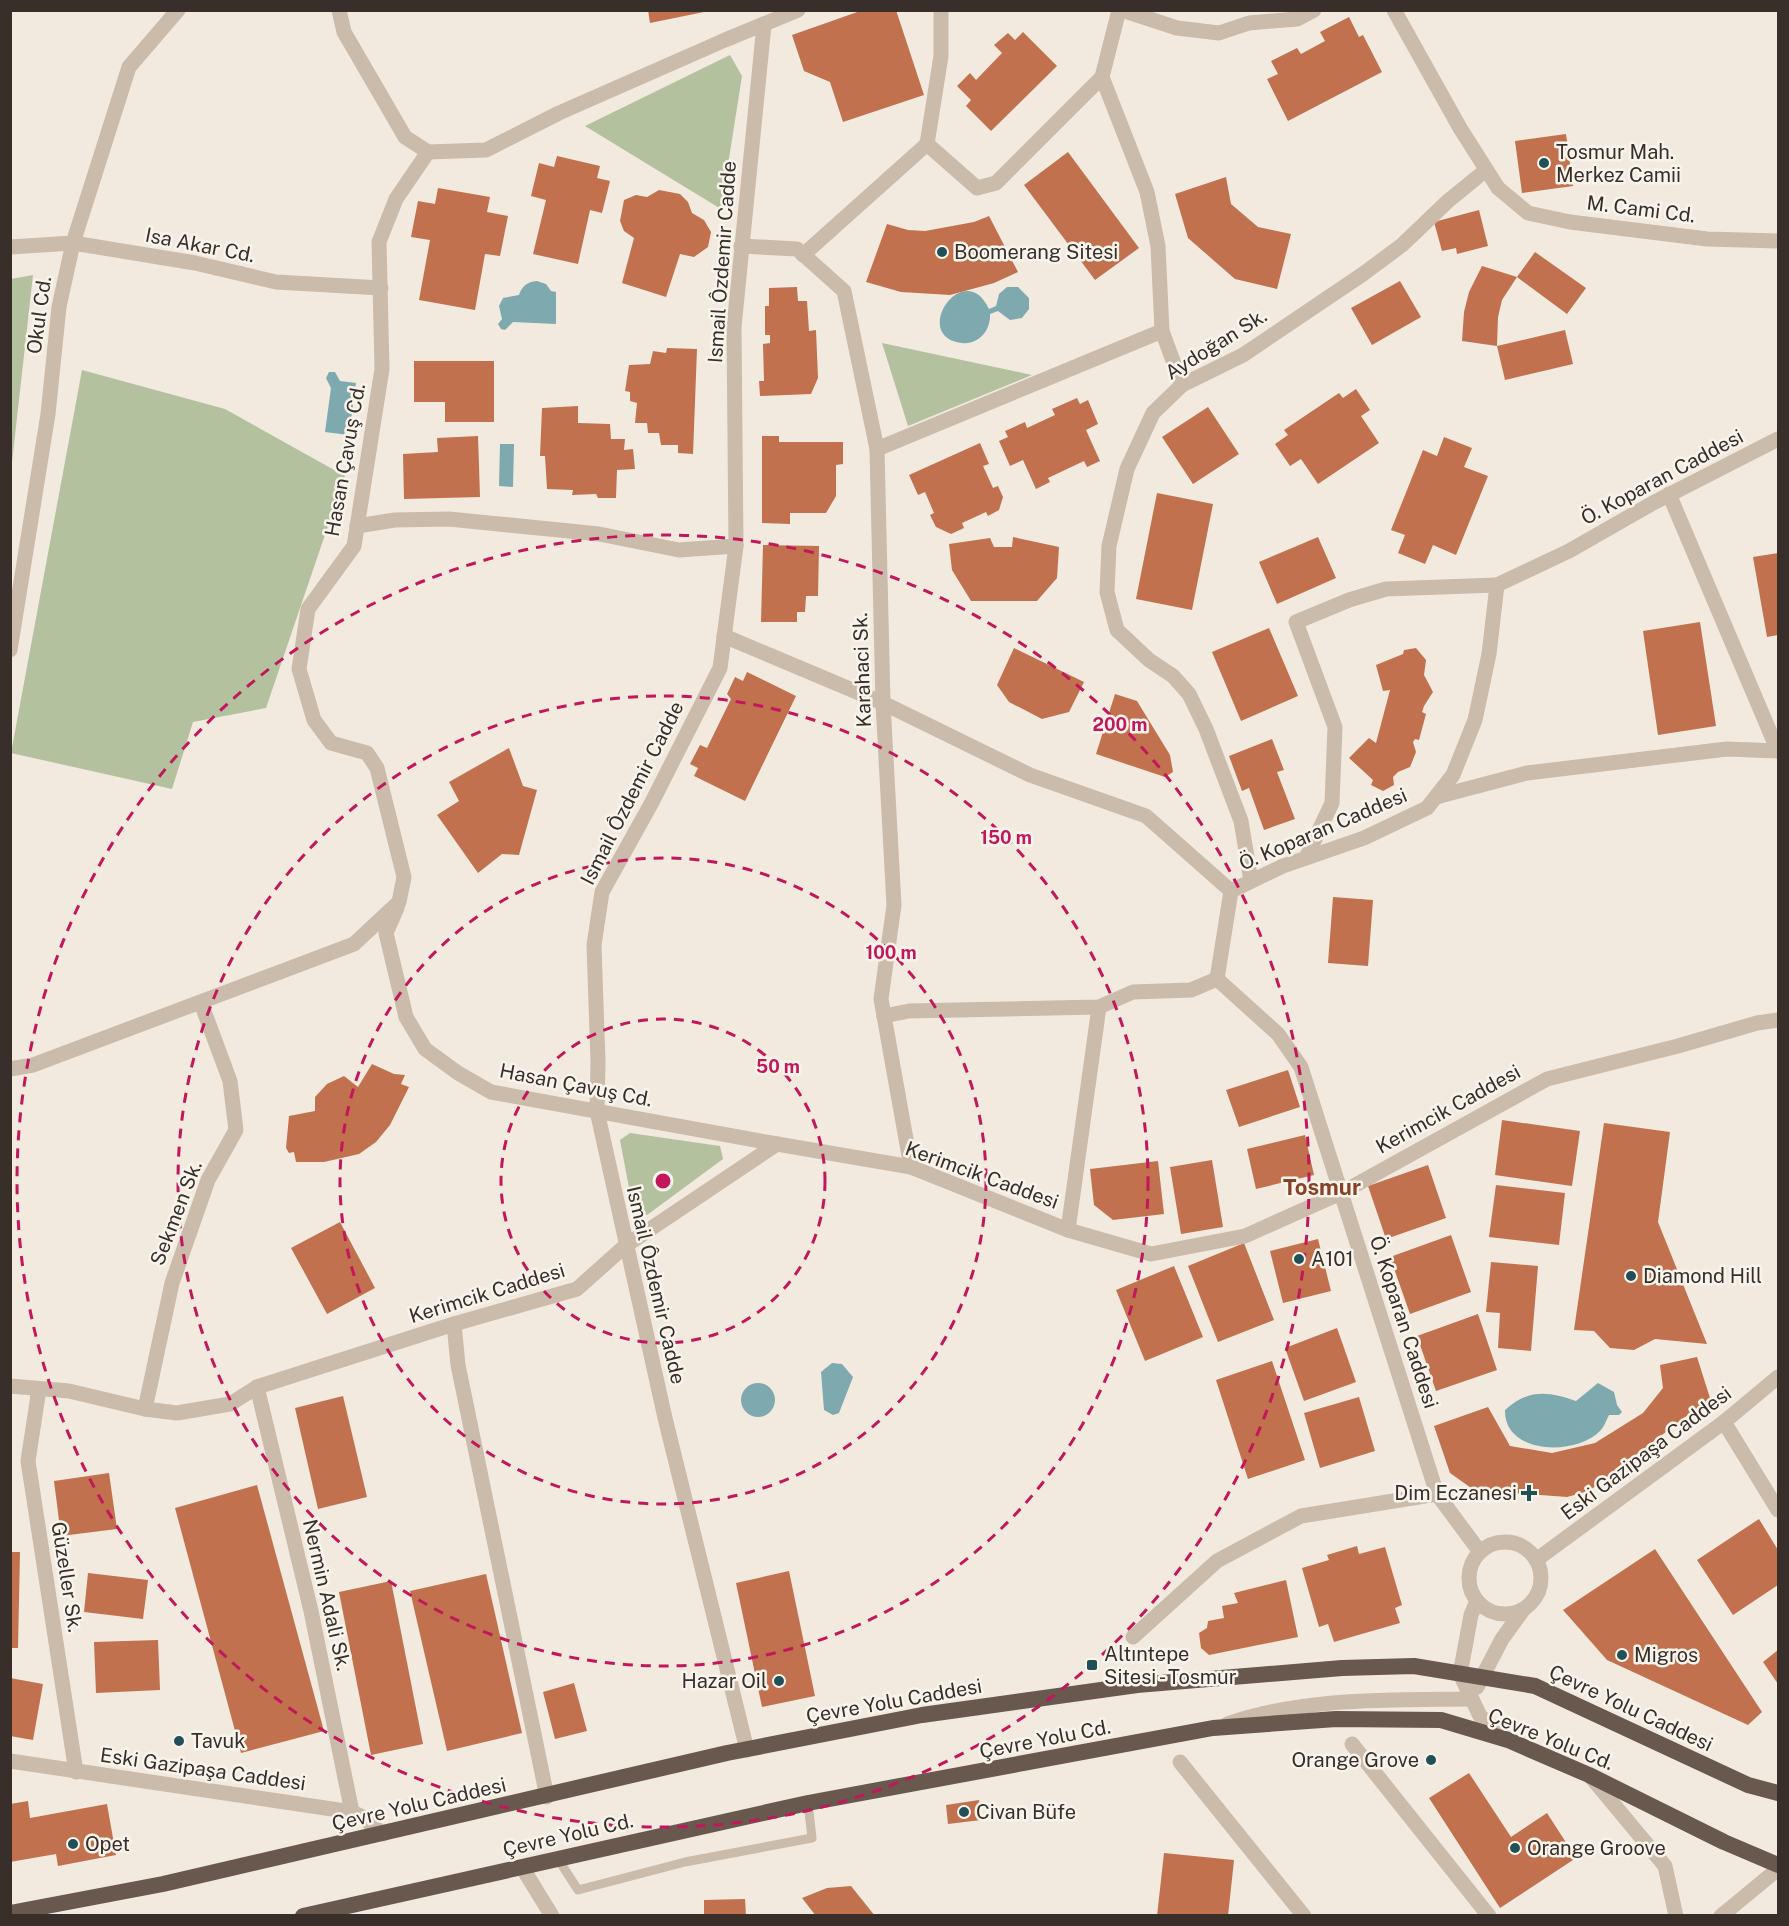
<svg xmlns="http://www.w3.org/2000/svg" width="1789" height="1926" font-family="'Public Sans',sans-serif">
  <rect width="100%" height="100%" fill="#f2eadf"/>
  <g fill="#b3c19f">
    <path d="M 730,55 L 742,76 L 721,209 L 585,126 Z"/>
    <path d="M 33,275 L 11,471 L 11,473 L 11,279 Z"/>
    <path d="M 882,343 L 1032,375 L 908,426 Z"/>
    <path d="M 82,370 L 225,409 L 345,476 L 266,708 L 193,722 L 172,789 L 11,753 Z"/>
    <path d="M 630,1133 L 720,1146 L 723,1159 L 647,1215 L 633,1209 L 620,1140 Z"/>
  </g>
  <g fill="#7ea9ae">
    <path d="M 537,281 L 546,284 L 551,291 L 556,292 L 556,324 L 513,322 L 505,330 L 501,329 L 498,324 L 502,319 L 499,306 L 503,298 L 519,295 C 522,286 527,282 537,281 Z"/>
    <path d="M 1007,287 L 1018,287 L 1029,298 L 1029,309 L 1022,318 L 1010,320 L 998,311 L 990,314 C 991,330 979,345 962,343 C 909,337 964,256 989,309 L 996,306 L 999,294 Z"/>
    <path d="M 329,372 L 335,372 L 340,381 L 356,383 L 349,435 L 325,432 L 331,388 L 326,378 Z"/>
    <path d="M 500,444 L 514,444 L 513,487 L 499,486 Z"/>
    <path d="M 832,1363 L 842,1364 L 853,1377 L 839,1413 L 833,1415 L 824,1410 L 821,1372 Z"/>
    <circle cx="758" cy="1400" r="17"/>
    <path d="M 1598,1383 L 1614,1392 L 1617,1405 L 1622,1412 L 1619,1415 L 1609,1415 C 1606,1421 1604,1427 1600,1431 C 1576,1456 1504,1455 1505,1410 C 1528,1389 1548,1391 1576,1401 Z"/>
  </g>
  <g fill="#c1714d">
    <path d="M 648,10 L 704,10 L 704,12 L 650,23 Z"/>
    <path d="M 863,10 L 896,10 L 924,95 L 843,122 L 830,82 L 804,71 L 792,35 Z"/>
    <path d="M 1349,17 L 1359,37 L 1363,35 L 1382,72 L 1288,121 L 1267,79 L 1278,74 L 1271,61 L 1297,48 L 1301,54 L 1325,41 L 1320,32 Z"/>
    <path d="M 1023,32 L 1057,66 L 991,131 L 966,106 L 971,100 L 957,86 L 970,73 L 976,80 L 1002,53 L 994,45 L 1008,33 L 1015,40 Z"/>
    <path d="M 1566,134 L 1573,186 L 1522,193 L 1515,141 Z"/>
    <path d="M 1068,152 L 1139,248 L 1095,280 L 1024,185 Z"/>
    <path d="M 557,156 L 600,166 L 597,178 L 610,181 L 602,213 L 590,210 L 578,264 L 533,254 L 546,200 L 531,196 L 539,163 L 554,167 Z"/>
    <path d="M 1226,177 L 1231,204 L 1258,227 L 1291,234 L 1277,289 L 1235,279 L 1188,238 L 1175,194 Z"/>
    <path d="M 438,188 L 490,197 L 487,212 L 508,216 L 500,256 L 485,254 L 475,310 L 419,300 L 430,240 L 411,237 L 418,201 L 435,204 Z"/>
    <path d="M 659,190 L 680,194 L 688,202 L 692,213 L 704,220 L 711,232 L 708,247 L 694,257 L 680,254 L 666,297 L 622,283 L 634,238 L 624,231 L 620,221 L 624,200 L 636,195 L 647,197 Z"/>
    <path d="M 1479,210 L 1488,246 L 1457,254 L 1456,248 L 1442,251 L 1434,222 Z"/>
    <path d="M 989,216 L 1018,272 L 994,283 L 950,295 L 901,292 L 866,282 L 887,224 L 908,230 L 925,231 L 974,222 Z"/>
    <path d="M 1535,252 L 1586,288 L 1567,314 L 1517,277 L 1502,300 L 1498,317 L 1497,346 L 1462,341 L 1464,312 L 1469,292 L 1482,266 L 1517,277 Z"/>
    <path d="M 1400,281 L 1421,317 L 1372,345 L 1351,308 Z"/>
    <path d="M 797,287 L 798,301 L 807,301 L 809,331 L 816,330 L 818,378 L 811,394 L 760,396 L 759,381 L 764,381 L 763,344 L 770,343 L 770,335 L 765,335 L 765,306 L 769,306 L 769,288 Z"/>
    <path d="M 1565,330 L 1573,364 L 1505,380 L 1497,346 Z"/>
    <path d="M 667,348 L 697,349 L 693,454 L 678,453 L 678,445 L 661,445 L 659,433 L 648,433 L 647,423 L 635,423 L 637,403 L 630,401 L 630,392 L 625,391 L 629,365 L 650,364 L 653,351 L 666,353 Z"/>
    <path d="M 414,361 L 494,361 L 494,422 L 445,422 L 445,402 L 414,402 Z"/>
    <path d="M 1356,389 L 1370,410 L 1361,416 L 1379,443 L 1318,484 L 1301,459 L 1290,466 L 1275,444 L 1288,435 L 1284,430 L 1339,393 L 1343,398 Z"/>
    <path d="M 1077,398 L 1080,404 L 1088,400 L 1098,424 L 1086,430 L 1100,461 L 1087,467 L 1084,461 L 1048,478 L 1050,482 L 1036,489 L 1023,460 L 1010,466 L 999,441 L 1008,437 L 1005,431 L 1025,422 L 1027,428 L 1055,415 L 1052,409 Z"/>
    <path d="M 578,406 L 578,423 L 610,424 L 611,439 L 625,439 L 624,450 L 633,449 L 635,469 L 617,470 L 616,498 L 598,498 L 596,494 L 572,495 L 573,490 L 547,489 L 545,456 L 540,456 L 542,408 Z"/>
    <path d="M 1208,407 L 1239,454 L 1193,484 L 1162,437 Z"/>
    <path d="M 478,436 L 480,497 L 404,499 L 403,454 L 438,452 L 437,438 Z"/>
    <path d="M 762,436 L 779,436 L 779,442 L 843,442 L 843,464 L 836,465 L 836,496 L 826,513 L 790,513 L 790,524 L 762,523 Z"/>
    <path d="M 1444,437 L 1472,448 L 1464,467 L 1488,476 L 1456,555 L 1433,545 L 1425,564 L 1398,553 L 1405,535 L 1391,530 L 1423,450 L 1437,456 Z"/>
    <path d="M 980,443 L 989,464 L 983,466 L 993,488 L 998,486 L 1003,497 L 999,510 L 988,516 L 986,512 L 962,523 L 964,528 L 951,534 L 936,527 L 930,515 L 934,513 L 925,492 L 918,495 L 909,475 Z"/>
    <path d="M 1157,493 L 1213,504 L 1192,610 L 1136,599 Z"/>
    <path d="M 1013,537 L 1059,547 L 1057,578 L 1037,601 L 971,601 L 952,570 L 949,544 L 990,538 L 994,547 L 1012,547 Z"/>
    <path d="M 1318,537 L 1336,578 L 1277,604 L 1259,562 Z"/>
    <path d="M 763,545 L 819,546 L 818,596 L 806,596 L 805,612 L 797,612 L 797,622 L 761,622 Z"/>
    <path d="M 1778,553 L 1778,635 L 1767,637 L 1753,557 Z"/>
    <path d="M 1700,622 L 1716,726 L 1658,735 L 1643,631 Z"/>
    <path d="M 1269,628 L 1298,696 L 1241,721 L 1212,652 Z"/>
    <path d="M 1014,648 L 1084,682 L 1069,712 L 1042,719 L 1009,702 L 997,685 Z"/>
    <path d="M 1416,648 L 1426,660 L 1424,675 L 1433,692 L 1424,706 L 1422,712 L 1426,714 L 1419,740 L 1415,739 L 1413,742 L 1416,752 L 1410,767 L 1398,772 L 1393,777 L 1394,785 L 1383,791 L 1371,785 L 1373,780 L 1349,758 L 1369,738 L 1376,743 L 1390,690 L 1383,691 L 1376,665 L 1403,654 L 1404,650 Z"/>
    <path d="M 747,672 L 796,696 L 745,801 L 694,776 L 698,768 L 690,764 L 700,745 L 707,748 L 731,699 L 727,694 L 735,677 L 743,681 Z"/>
    <path d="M 1115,694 L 1137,701 L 1170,755 L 1173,772 L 1165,777 L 1096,754 Z"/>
    <path d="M 1272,739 L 1284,770 L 1277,772 L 1295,819 L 1264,830 L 1249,788 L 1242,791 L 1229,756 Z"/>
    <path d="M 509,748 L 523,786 L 537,790 L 519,855 L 502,854 L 478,873 L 437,815 L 459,801 L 449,782 Z"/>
    <path d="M 1333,897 L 1373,900 L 1368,966 L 1328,963 Z"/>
    <path d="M 372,1064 L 394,1074 L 405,1075 L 401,1084 L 409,1087 L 390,1125 L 376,1142 L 359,1154 L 324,1162 L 296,1162 L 294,1152 L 289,1153 L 286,1148 L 289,1116 L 315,1111 L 315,1097 L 327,1084 L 344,1076 L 358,1087 Z"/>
    <path d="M 1288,1070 L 1300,1107 L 1239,1127 L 1226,1090 Z"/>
    <path d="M 1502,1120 L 1580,1131 L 1572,1186 L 1495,1175 Z"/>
    <path d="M 1604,1123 L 1670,1132 L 1658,1222 L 1707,1344 L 1655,1339 L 1634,1350 L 1610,1348 L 1594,1331 L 1574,1330 Z"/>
    <path d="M 1305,1135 L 1314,1175 L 1256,1189 L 1247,1149 Z"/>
    <path d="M 1212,1160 L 1223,1227 L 1181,1234 L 1170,1167 Z"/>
    <path d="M 1158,1161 L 1164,1214 L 1113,1220 L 1094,1205 L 1090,1169 Z"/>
    <path d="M 1428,1165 L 1446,1218 L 1386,1239 L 1368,1186 Z"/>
    <path d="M 1496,1185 L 1565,1193 L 1559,1245 L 1489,1237 Z"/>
    <path d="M 340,1222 L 375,1288 L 327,1314 L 291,1248 Z"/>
    <path d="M 1451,1235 L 1471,1292 L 1410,1314 L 1390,1257 Z"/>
    <path d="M 1318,1239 L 1331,1291 L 1283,1303 L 1270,1251 Z"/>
    <path d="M 1244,1243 L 1274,1320 L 1218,1342 L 1188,1266 Z"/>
    <path d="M 1491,1262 L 1538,1266 L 1531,1351 L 1498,1348 L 1500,1313 L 1486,1312 Z"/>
    <path d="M 1174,1266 L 1203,1337 L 1145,1361 L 1116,1290 Z"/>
    <path d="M 1478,1314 L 1497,1370 L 1436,1391 L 1417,1336 Z"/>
    <path d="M 1337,1328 L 1356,1382 L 1304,1401 L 1285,1348 Z"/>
    <path d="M 1697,1357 L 1710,1398 L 1589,1491 L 1567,1497 L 1474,1490 L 1450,1473 L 1434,1426 L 1488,1407 L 1510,1446 L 1552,1453 L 1595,1443 L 1643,1413 L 1663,1388 L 1660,1365 Z"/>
    <path d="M 1272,1361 L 1305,1460 L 1248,1479 L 1216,1380 Z"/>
    <path d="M 343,1396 L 367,1497 L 318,1509 L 295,1408 Z"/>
    <path d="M 1359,1397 L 1375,1451 L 1320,1468 L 1304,1413 Z"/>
    <path d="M 109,1473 L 117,1529 L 61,1536 L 54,1481 Z"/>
    <path d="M 257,1485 L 324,1731 L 241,1753 L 175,1508 Z"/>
    <path d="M 1759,1519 L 1778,1550 L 1778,1585 L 1733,1615 L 1697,1560 Z"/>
    <path d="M 1357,1546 L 1359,1554 L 1385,1547 L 1402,1605 L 1395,1608 L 1400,1623 L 1334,1642 L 1328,1624 L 1319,1627 L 1302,1568 L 1329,1560 L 1327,1555 Z"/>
    <path d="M 1655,1549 L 1762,1712 L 1748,1725 L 1607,1660 L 1563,1610 Z"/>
    <path d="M 10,1552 L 20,1552 L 18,1648 L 10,1648 Z"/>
    <path d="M 789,1571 L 815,1696 L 762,1707 L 736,1583 Z"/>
    <path d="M 88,1573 L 148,1580 L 143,1619 L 84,1612 Z"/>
    <path d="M 486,1574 L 522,1733 L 447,1751 L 410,1591 Z"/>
    <path d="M 1286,1580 L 1298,1637 L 1209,1655 L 1201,1648 L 1199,1633 L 1207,1628 L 1208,1621 L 1224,1618 L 1222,1606 L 1238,1603 L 1234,1593 Z"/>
    <path d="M 391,1581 L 423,1744 L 371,1755 L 339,1592 Z"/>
    <path d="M 158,1640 L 160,1690 L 96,1693 L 94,1642 Z"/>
    <path d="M 1778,1650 L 1778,1684 L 1763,1662 Z"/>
    <path d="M 10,1678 L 43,1684 L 33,1740 L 10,1736 Z"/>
    <path d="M 574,1683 L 587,1731 L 555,1739 L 543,1692 Z"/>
    <path d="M 1469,1773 L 1511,1837 L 1547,1813 L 1576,1858 L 1500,1908 L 1429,1798 Z"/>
    <path d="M 979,1800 L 981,1820 L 948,1824 L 946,1805 Z"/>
    <path d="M 28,1801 L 30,1818 L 107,1804 L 116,1855 L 58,1866 L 56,1854 L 10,1862 L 10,1804 Z"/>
    <path d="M 1164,1853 L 1234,1860 L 1228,1916 L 1157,1916 Z"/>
    <path d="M 851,1886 L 875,1916 L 816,1916 L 802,1898 L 827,1888 Z"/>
    <path d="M 745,1899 L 746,1916 L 704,1916 L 704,1900 Z"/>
  </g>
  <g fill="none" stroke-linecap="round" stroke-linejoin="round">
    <path stroke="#cabbab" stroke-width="9" d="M 558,1859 L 578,1890 L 685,1862 L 812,1838 L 808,1803"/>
    <g stroke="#cabbab" stroke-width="15">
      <path d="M 1122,10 L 1177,28 L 1219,33 L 1249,23 L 1297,19 L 1314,10"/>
      <path d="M 1394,10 L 1460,128 L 1498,188 L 1528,213 L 1570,222 L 1707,239 L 1778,241"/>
      <path d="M 1102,77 L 1119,10"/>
      <path d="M 927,144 L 941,56 L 941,10"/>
      <path d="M 428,152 L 486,150 L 559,113 L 725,40 L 798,10"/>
      <path d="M 741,246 L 797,249 L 844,291 L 877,449 L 883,703 L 894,905 L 881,999 L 911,1167"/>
      <path d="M 10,247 L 73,243 L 195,263 L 276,282 L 381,288"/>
      <path d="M 803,255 L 927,144 L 977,188 L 996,183 L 1102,77 L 1147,192 L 1158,246 L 1162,331 L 877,449"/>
      <path d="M 1162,331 L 1182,385"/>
      <path d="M 1669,494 L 1778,751"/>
      <path d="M 357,526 L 395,520 L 449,519 L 599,534 L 679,550 L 736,546"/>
      <path d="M 724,636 L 883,703 L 1030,775 L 1146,816 L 1231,891"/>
      <path d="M 10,650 L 48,414 L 59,307 L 73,243 L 129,67 L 178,10"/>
      <path d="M 1436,797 L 1527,773 L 1727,749 L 1778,751"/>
      <path d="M 1306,858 L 1332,803 L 1335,727 L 1296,622 L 1349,600 L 1386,589 L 1497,585"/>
      <path d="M 1251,881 L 1241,821 L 1206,729 L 1189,694 L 1173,676 L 1149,660 L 1117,630 L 1107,592 L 1109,546 L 1127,469 L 1153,413 L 1182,385 L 1243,355 L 1363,274 L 1402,245 L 1448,201 L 1486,170"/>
      <path d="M 397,908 L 386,933 L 406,1017 L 425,1049 L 458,1073 L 491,1092 L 777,1144"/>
      <path d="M 884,1016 L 909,1011 L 1099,1007 L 1133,992 L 1191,990 L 1217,979"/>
      <path d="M 10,1069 L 33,1065 L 354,944 L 399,902 L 404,877 L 377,768 L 367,753 L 331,743 L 314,720 L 299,669 L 308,609 L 354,546 L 382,369 L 379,242 L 396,199 L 428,152 L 405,137 L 344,32 L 339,10"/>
      <path d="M 1068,1230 L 1099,1007"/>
      <path d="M 454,1324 L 458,1365 L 547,1797"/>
      <path d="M 10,1386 L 69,1391 L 145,1409 L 177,1413 L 230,1404 L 257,1387 L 454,1324 L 577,1289 L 625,1246 L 777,1144 L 911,1167 L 1068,1230 L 1151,1254 L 1245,1236 L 1341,1193 L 1547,1079 L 1678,1046 L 1757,1023 L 1778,1020"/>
      <path d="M 257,1387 L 311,1611 L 352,1812"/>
      <path d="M 39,1389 L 28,1461 L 76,1772"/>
      <path d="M 145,1409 L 172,1283 L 208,1180 L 236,1130 L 230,1081 L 201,1003"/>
      <path d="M 1724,1422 L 1778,1510"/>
      <circle cx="1505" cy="1578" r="36"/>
      <path d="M 1480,1552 L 1437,1494 L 1301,1067 L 1278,1034 L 1217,979 L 1231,891 L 1283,866 L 1364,838 L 1427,808 L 1453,775 L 1475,720 L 1489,654 L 1497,585 L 1569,551 L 1653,503 L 1778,439"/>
      <path d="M 1536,1560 L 1724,1422 L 1778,1377"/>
      <path d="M 1477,1601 L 1471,1615 L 1460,1674 L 1480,1716 L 1508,1740"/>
      <path d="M 1133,1637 L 1217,1561 L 1301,1516 L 1437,1494"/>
      <path d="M 1477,1687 L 1502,1639 L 1523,1610"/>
      <path d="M 1227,1724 C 1305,1697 1389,1700 1471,1699"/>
      <path d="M 1352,1744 L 1489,1916"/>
      <path d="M 10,1761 L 352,1812 L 361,1816 L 383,1834"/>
      <path d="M 1180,1762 L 1304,1916"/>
      <path d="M 1591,1777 L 1665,1866 L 1676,1916"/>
      <path d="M 522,1867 L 552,1916"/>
      <path d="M 1721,1916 L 1778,1869"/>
    </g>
    <path stroke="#cabbab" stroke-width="15" d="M 747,1750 L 665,1418 L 597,1111 L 598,1062 L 594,945 L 602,892 L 651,804 L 720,668 L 736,546 L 734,327 L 764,25"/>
    <g stroke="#68584e" stroke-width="16">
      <path d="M 10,1913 L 163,1884 L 727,1753 L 922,1715 L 1137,1685 L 1342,1668 L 1414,1666 L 1535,1686 L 1748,1785 L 1778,1793"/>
      <path d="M 303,1916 L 808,1803 L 1213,1728 L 1336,1719 L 1441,1720 L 1508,1740 L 1589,1775 L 1724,1842 L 1778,1865"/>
    </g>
  </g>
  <g fill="none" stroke="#c2185b" stroke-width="3" stroke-dasharray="10 8">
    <circle cx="663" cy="1181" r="162"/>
    <circle cx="663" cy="1181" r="323"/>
    <circle cx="663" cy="1181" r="485"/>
    <circle cx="663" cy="1181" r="646"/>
  </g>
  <g fill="#215058" stroke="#f9f4eb" stroke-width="2">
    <circle cx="1544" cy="163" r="6"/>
    <circle cx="942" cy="252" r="6"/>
    <circle cx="1299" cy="1259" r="6"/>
    <circle cx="1631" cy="1276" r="6"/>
    <path d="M1526 1484h6v6h6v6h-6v6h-6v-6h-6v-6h6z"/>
    <circle cx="1622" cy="1655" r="6"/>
    <rect x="1086" y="1659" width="12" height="12" rx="3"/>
    <circle cx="779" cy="1681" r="6"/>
    <circle cx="179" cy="1741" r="6"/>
    <circle cx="1431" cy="1760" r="6"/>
    <circle cx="964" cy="1812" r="6"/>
    <circle cx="73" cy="1844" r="6"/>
    <circle cx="1515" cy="1848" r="6"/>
  </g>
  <g text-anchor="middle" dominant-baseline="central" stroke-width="5" stroke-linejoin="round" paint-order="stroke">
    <g font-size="20" fill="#382f2a" stroke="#f9f4eb" text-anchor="start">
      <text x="1556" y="152">Tosmur Mah.<tspan x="1556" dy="23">Merkez Camii</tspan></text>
      <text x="954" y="252">Boomerang Sitesi</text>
      <text x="1311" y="1259">A101</text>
      <text x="1643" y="1276">Diamond Hill</text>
      <text x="1517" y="1493" text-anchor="end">Dim Eczanesi</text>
      <text x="1104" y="1654">Altıntepe<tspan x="1104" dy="23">Sitesi - Tosmur</tspan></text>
      <text x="1634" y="1655">Migros</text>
      <text x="767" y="1681" text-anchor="end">Hazar Oil</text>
      <text x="191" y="1741">Tavuk</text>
      <text x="1419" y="1760" text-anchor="end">Orange Grove</text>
      <text x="976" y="1812">Civan Büfe</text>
      <text x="85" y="1844">Opet</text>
      <text x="1527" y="1848">Orange Groove</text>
    </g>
    <g font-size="20" fill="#382f2a" stroke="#f9f4eb">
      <text transform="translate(1641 209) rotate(7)">M. Cami Cd.</text>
      <text transform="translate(200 245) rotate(11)">Isa Akar Cd.</text>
      <text transform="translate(722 262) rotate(-86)">Ismail Ôzdemir Cadde</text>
      <text transform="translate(39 315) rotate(-82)">Okul Cd.</text>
      <text transform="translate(1216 344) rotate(-32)">Aydoğan Sk.</text>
      <text transform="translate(345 460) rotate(-80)">Hasan Çavuş Cd.</text>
      <text transform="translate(1662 477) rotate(-28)">Ö. Koparan Caddesi</text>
      <text transform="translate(862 670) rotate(-92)">Karahaci Sk.</text>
      <text transform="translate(632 793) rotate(-63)">Ismail Ôzdemir Cadde</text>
      <text transform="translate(1323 829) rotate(-23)">Ö. Koparan Caddesi</text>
      <text transform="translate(576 1085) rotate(11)">Hasan Çavuş Cd.</text>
      <text transform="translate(1448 1109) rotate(-29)">Kerimcik Caddesi</text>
      <text transform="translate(982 1175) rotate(20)">Kerimcik Caddesi</text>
      <text transform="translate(176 1213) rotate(-69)">Sekmen Sk.</text>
      <text transform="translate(656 1285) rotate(77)">Ismail Ôzdemir Cadde</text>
      <text transform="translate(487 1293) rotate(-17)">Kerimcik Caddesi</text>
      <text transform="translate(1404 1322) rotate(72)">Ö. Koparan Caddesi</text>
      <text transform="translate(1646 1453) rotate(-37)">Eski Gazipaşa Caddesi</text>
      <text transform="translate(67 1577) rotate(81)">Güzeller Sk.</text>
      <text transform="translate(327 1595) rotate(77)">Nermin Adali Sk.</text>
      <text transform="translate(894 1701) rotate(-10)">Çevre Yolu Caddesi</text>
      <text transform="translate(1631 1708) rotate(25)">Çevre Yolu Caddesi</text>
      <text transform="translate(1045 1739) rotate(-11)">Çevre Yolu Cd.</text>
      <text transform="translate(1551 1739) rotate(22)">Çevre Yolu Cd.</text>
      <text transform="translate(203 1769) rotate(8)">Eski Gazipaşa Caddesi</text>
      <text transform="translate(419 1804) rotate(-13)">Çevre Yolu Caddesi</text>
      <text transform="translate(568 1835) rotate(-13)">Çevre Yolu Cd.</text>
    </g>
    <g font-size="22" font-weight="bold" fill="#844226" stroke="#f9f4eb">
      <text x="1322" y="1187">Tosmur</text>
    </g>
  </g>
  <circle cx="663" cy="1181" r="9" fill="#c2185b" stroke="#f9f4eb" stroke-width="3"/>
  <g font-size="18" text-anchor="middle" font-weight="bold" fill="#c2185b" stroke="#f9f4eb" stroke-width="5" stroke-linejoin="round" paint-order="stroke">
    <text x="1120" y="731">200 m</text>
    <text x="1006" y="844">150 m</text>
    <text x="891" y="959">100 m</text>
    <text x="778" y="1073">50 m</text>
  </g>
  <rect width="1789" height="1926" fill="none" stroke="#382f2a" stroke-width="24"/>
</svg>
